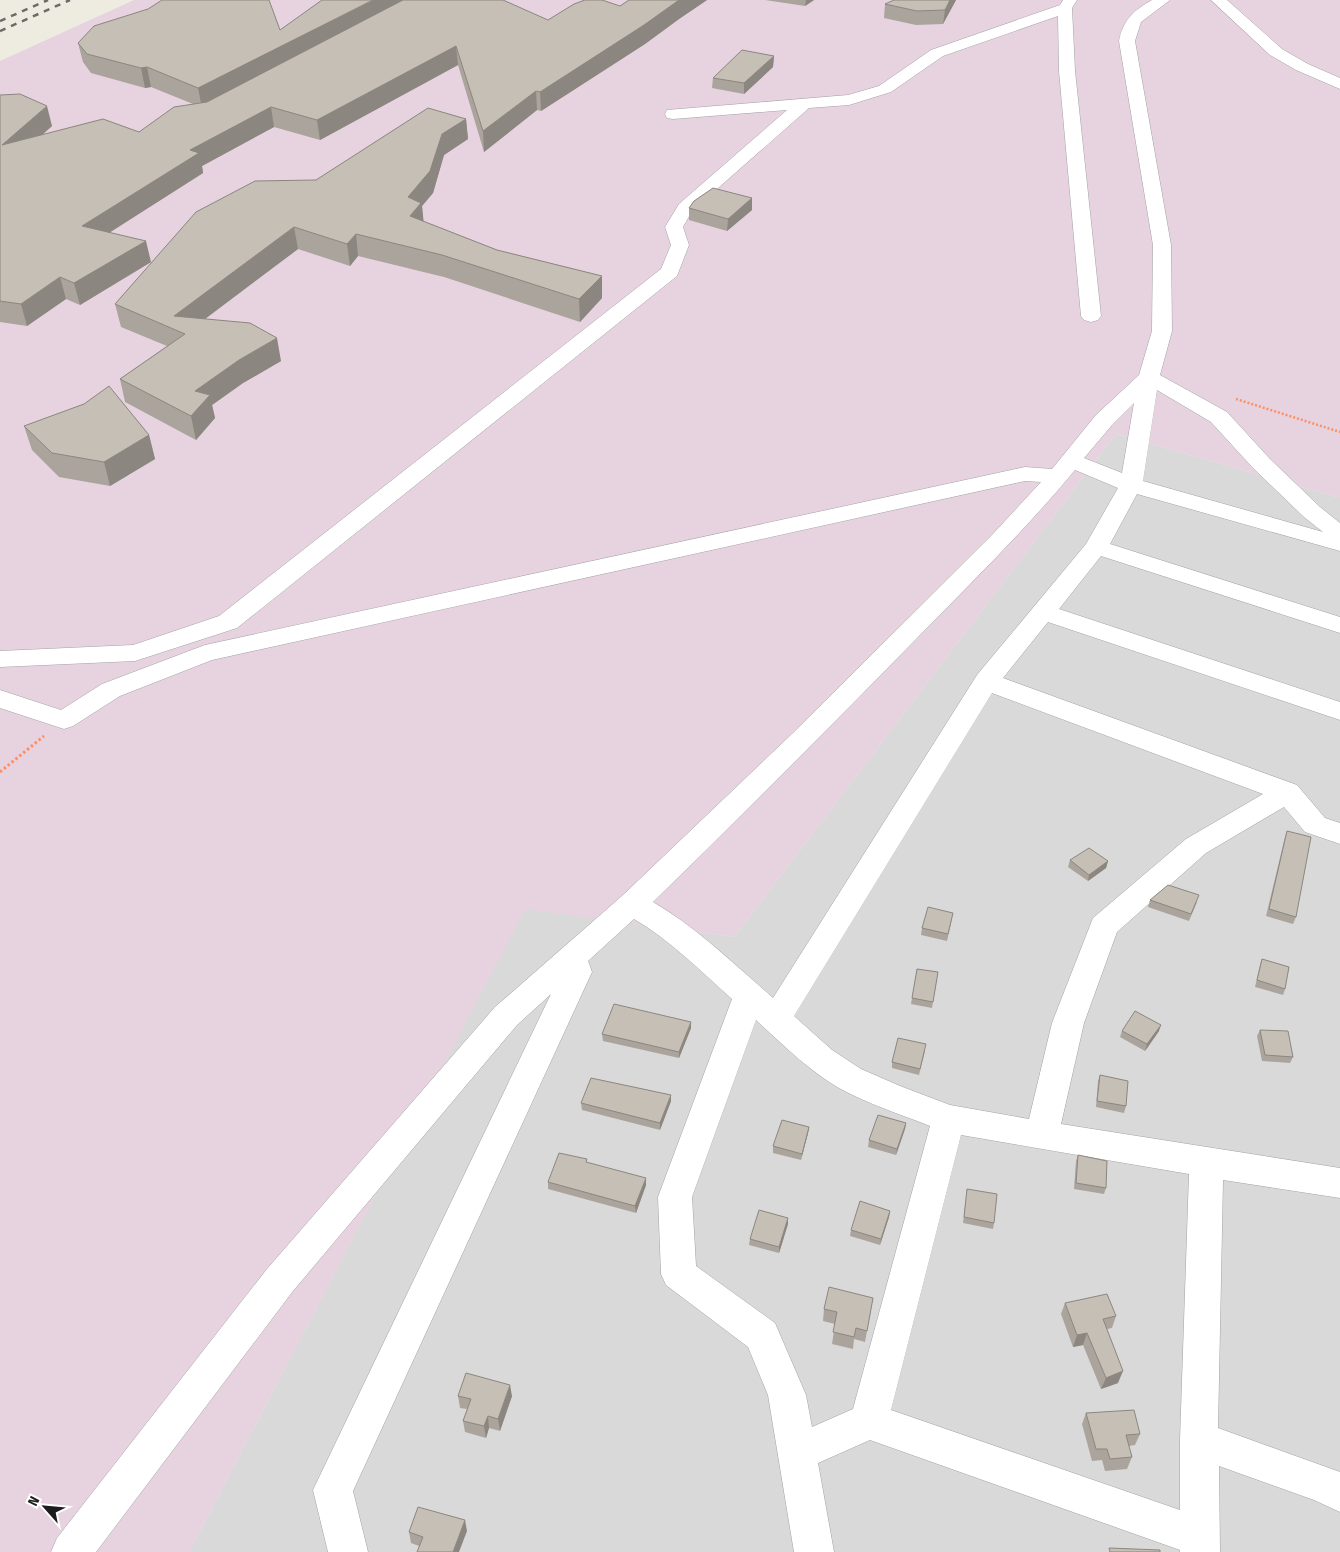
<svg xmlns="http://www.w3.org/2000/svg" width="1340" height="1552" font-family="'Fira Sans Condensed',sans-serif">
  <rect width="100%" height="100%" fill="#eeece1"/>
  <path fill="#dad9d9" d="M 1116,434 L 1340,498 L 1340,1552 L 189,1552 L 525,908 L 734,937 Z"/>
  <path fill="#e7d3e0" d="M 134,0 L 1340,0 L 1340,498 L 1116,434 L 734,937 L 525,909 L 189,1552 L 0,1552 L 0,61 Z"/>
  <g fill="none" stroke-linecap="round" stroke-linejoin="round">
    <defs>
      <g id="minor">
        <path d="M 1063,0 L 1077,0 L 1072,8 L 1075,71 L 1101,316 L 1098,320 L 1091,322 L 1084,320 L 1081,316 L 1059,71 L 1058,16 L 943,56 L 891,92 L 849,105 L 809,108 L 692,211 L 683,227 L 689,245 L 677,276 L 237,628 L 135,661 L 0,667 L 0,651 L 133,645 L 219,616 L 661,269 L 671,245 L 665,227 L 679,204 L 787,110 L 673,119 L 667,118 L 665,114 L 667,110 L 848,95 L 879,86 L 931,50 L 1060,5 Z"/>
        <path d="M 1152,0 L 1170,0 L 1141,22 L 1135,41 L 1171,245 L 1172,331 L 1160,375 L 1227,412 L 1269,458 L 1320,507 L 1340,523 L 1340,551 L 1137,494 L 1110,544 L 1340,617 L 1340,633 L 1101,556 L 1059,609 L 1340,702 L 1340,720 L 1048,622 L 1003,678 L 1297,785 L 1325,818 L 1340,823 L 1340,844 L 1305,832 L 1284,807 L 1206,853 L 1117,932 L 1084,1023 L 1061,1124 L 1340,1168 L 1340,1198 L 1223,1180 L 1218,1428 L 1340,1472 L 1340,1512 L 1314,1500 L 1219,1466 L 1220,1552 L 1180,1552 L 1180,1550 L 870,1440 L 818,1463 L 834,1552 L 794,1552 L 768,1395 L 748,1347 L 666,1285 L 661,1274 L 658,1197 L 732,999 C 701,971 670,940 634,919 L 588,961 L 592,972 L 353,1491 L 368,1552 L 328,1552 L 313,1490 L 551,994 L 517,1025 L 293,1291 L 96,1552 L 51,1552 L 57,1538 L 267,1269 L 495,1007 L 622,896 L 793,733 L 992,535 L 1041,482 L 1025,481 L 212,660 L 120,696 L 73,726 L 64,729 L 0,708 L 0,690 L 61,710 L 102,684 L 205,645 L 1025,467 L 1052,469 L 1096,415 L 1139,375 L 1152,331 L 1153,245 L 1119,41 C 1123,20 1134,10 1152,0 ZM 1157,390 L 1211,422 L 1253,468 L 1304,517 L 1323,532 L 1143,481 ZM 1134,403 L 1122,473 L 1084,458 L 1112,425 ZM 1075,470 L 1118,488 L 1086,544 L 977,675 L 773,998 C 735,965 696,927 653,902 C 742,815 830,727 917,638 C 971,583 1026,529 1075,470 ZM 992,693 L 1263,794 L 1186,839 L 1093,918 L 1052,1023 L 1029,1119 L 950,1105 L 900,1086 L 861,1069 L 832,1050 L 794,1016 ZM 756,1020 C 782,1044 808,1070 839,1088 C 868,1104 900,1114 930,1126 L 853,1409 L 812,1427 L 806,1395 L 775,1323 L 696,1266 L 692,1197 ZM 961,1135 L 1189,1174 L 1180,1440 L 1180,1510 L 891,1410 Z"/>
        <path d="M 1211,0 L 1227,0 L 1282,49 L 1308,64 L 1340,78 L 1340,89 L 1296,70 L 1270,55 Z"/>
      </g>
    </defs>
    <use href="#minor" stroke="#a3a3a3" stroke-width="1"/>
    <path stroke="#fe8f63" stroke-width="2.5" stroke-dasharray="2 2" stroke-linecap="butt" d="M 1236,399 L 1340,432"/>
    <path stroke="#fe8f63" stroke-width="3" stroke-dasharray="2.5 2.5" stroke-linecap="butt" d="M 0,772 L 44,736"/>
    <use href="#minor" fill="#fff" fill-rule="evenodd"/>
    <g stroke="#6a6a6a" stroke-width="2.5" stroke-dasharray="6 6" stroke-linecap="butt">
      <path d="M 0,21 L 48,0"/>
      <path d="M 0,31 L 70,0"/>
    </g>
  </g>
  <g fill="#aaa49c">
    <path d="M 629,0 L 707,0 L 679,19 L 645,44 L 541,111 L 537,110 L 484,152 L 458,65 L 320,140 L 274,127 L 202,166 L 203,173 L 110,232 L 151,262 L 80,305 L 66,299 L 27,326 L 0,322 L 0,95 L 52,126 L 42,135 L 139,132 L 193,104 L 151,87 L 145,88 L 91,73 L 83,62 L 78,43 L 280,30 L 548,20 L 620,6 Z"/>
    <path d="M 765,0 L 814,0 L 805,6 Z"/>
    <path d="M 956,0 L 943,24 L 916,25 L 884,18 L 885,4 Z"/>
    <path d="M 774,56 L 773,67 L 744,94 L 712,88 L 713,78 Z"/>
    <path d="M 466,119 L 468,139 L 444,155 L 433,193 L 422,206 L 423,221 L 497,250 L 602,276 L 602,298 L 580,322 L 444,277 L 358,256 L 350,266 L 298,249 L 205,319 L 281,361 L 243,383 L 212,405 L 215,418 L 196,440 L 125,402 L 120,379 L 167,346 L 121,327 L 115,304 L 316,180 Z"/>
    <path d="M 752,198 L 752,210 L 727,231 L 689,220 L 689,208 Z"/>
    <path d="M 24,426 L 149,435 L 155,459 L 110,486 L 59,477 L 32,450 Z"/>
    <path d="M 1287,831 L 1296,917 L 1293,924 L 1266,916 L 1285,837 Z"/>
    <path d="M 1070,860 L 1108,861 L 1106,868 L 1088,881 L 1068,867 Z"/>
    <path d="M 1150,900 L 1197,902 L 1189,921 L 1148,907 Z"/>
    <path d="M 952,919 L 947,941 L 921,935 L 922,928 Z"/>
    <path d="M 1262,959 L 1285,989 L 1283,995 L 1255,987 L 1260,965 Z"/>
    <path d="M 917,969 L 938,972 L 932,1008 L 911,1004 Z"/>
    <path d="M 691,1028 L 679,1058 L 603,1041 L 602,1034 Z"/>
    <path d="M 1260,1030 L 1293,1057 L 1290,1063 L 1262,1061 L 1257,1036 Z"/>
    <path d="M 1122,1031 L 1159,1031 L 1145,1051 L 1120,1037 Z"/>
    <path d="M 925,1051 L 919,1075 L 892,1068 L 892,1062 Z"/>
    <path d="M 1100,1075 L 1126,1106 L 1124,1113 L 1096,1107 L 1098,1081 Z"/>
    <path d="M 671,1101 L 660,1130 L 582,1110 L 581,1103 Z"/>
    <path d="M 906,1123 L 905,1129 L 896,1155 L 868,1147 L 869,1140 Z"/>
    <path d="M 809,1127 L 808,1133 L 801,1160 L 773,1153 L 773,1146 Z"/>
    <path d="M 1078,1155 L 1106,1188 L 1104,1194 L 1074,1189 L 1076,1161 Z"/>
    <path d="M 587,1163 L 646,1185 L 636,1213 L 548,1189 L 548,1182 Z"/>
    <path d="M 967,1189 L 994,1223 L 993,1229 L 963,1223 Z"/>
    <path d="M 890,1211 L 889,1217 L 880,1245 L 850,1236 L 851,1230 Z"/>
    <path d="M 788,1224 L 779,1253 L 749,1245 L 750,1239 Z"/>
    <path d="M 873,1298 L 865,1342 L 854,1339 L 853,1349 L 832,1344 L 835,1324 L 823,1321 L 824,1309 Z"/>
    <path d="M 1065,1303 L 1116,1316 L 1112,1328 L 1107,1329 L 1118,1383 L 1101,1389 L 1083,1345 L 1073,1347 L 1061,1314 Z"/>
    <path d="M 458,1396 L 512,1396 L 500,1431 L 489,1428 L 486,1438 L 465,1432 L 463,1421 L 467,1409 L 460,1408 Z"/>
    <path d="M 1086,1413 L 1140,1434 L 1135,1445 L 1129,1446 L 1132,1457 L 1127,1469 L 1105,1471 L 1102,1460 L 1092,1461 L 1082,1424 Z"/>
    <path d="M 467,1531 L 419,1546 L 411,1543 L 409,1532 Z"/>
  </g>
  <g fill="#8b867f">
    <path d="M 373,0 L 411,0 L 202,108 L 198,88 Z"/>
    <path d="M 679,0 L 707,0 L 679,19 L 645,44 L 541,111 L 540,92 Z"/>
    <path d="M 806,0 L 814,0 L 805,6 Z"/>
    <path d="M 950,0 L 956,0 L 943,24 L 945,10 Z"/>
    <path d="M 456,46 L 458,65 L 320,140 L 317,120 Z"/>
    <path d="M 774,56 L 773,67 L 744,94 L 744,83 Z"/>
    <path d="M 147,67 L 151,87 L 145,88 L 141,68 Z"/>
    <path d="M 536,91 L 537,110 L 484,152 L 483,131 Z"/>
    <path d="M 47,106 L 52,126 L 7,166 L 2,145 Z"/>
    <path d="M 271,107 L 274,127 L 202,166 L 203,173 L 87,247 L 82,226 L 190,150 Z"/>
    <path d="M 466,119 L 468,139 L 444,155 L 433,193 L 422,206 L 424,225 L 412,238 L 408,197 L 442,134 Z"/>
    <path d="M 752,198 L 752,210 L 727,231 L 728,219 Z"/>
    <path d="M 294,227 L 298,249 L 185,334 L 174,316 Z"/>
    <path d="M 356,234 L 358,256 L 350,266 L 347,244 Z"/>
    <path d="M 146,241 L 151,262 L 80,305 L 74,283 Z"/>
    <path d="M 602,276 L 602,298 L 580,322 L 579,299 Z"/>
    <path d="M 60,277 L 66,299 L 27,326 L 21,304 Z"/>
    <path d="M 277,338 L 281,361 L 243,383 L 212,405 L 215,418 L 196,440 L 191,416 L 195,391 L 239,360 Z"/>
    <path d="M 149,435 L 155,459 L 110,486 L 104,462 Z"/>
    <path d="M 1108,861 L 1106,868 L 1088,881 L 1089,875 Z"/>
    <path d="M 691,1022 L 691,1028 L 679,1058 L 679,1052 Z"/>
    <path d="M 1161,1025 L 1159,1031 L 1145,1051 L 1147,1044 Z"/>
    <path d="M 671,1095 L 671,1101 L 660,1130 L 660,1123 Z"/>
    <path d="M 906,1123 L 905,1129 L 896,1155 L 897,1149 Z"/>
    <path d="M 809,1127 L 808,1133 L 801,1160 L 802,1154 Z"/>
    <path d="M 646,1178 L 646,1185 L 636,1213 L 635,1206 Z"/>
    <path d="M 890,1211 L 889,1217 L 880,1245 L 881,1239 Z"/>
    <path d="M 788,1218 L 788,1224 L 779,1253 L 779,1247 Z"/>
    <path d="M 1087,1333 L 1083,1345 L 1073,1347 L 1077,1335 Z"/>
    <path d="M 1123,1371 L 1118,1383 L 1101,1389 L 1106,1378 Z"/>
    <path d="M 510,1385 L 512,1396 L 500,1431 L 498,1419 Z"/>
    <path d="M 488,1416 L 489,1428 L 486,1438 L 484,1426 Z"/>
    <path d="M 465,1520 L 467,1531 L 459,1552 L 453,1552 Z"/>
  </g>
  <g fill="#c6bfb5" stroke="#8b867f">
    <path d="M 162,0 L 269,0 L 280,30 L 322,0 L 373,0 L 198,88 L 147,67 L 141,68 L 87,54 L 78,43 L 94,26 L 148,9 Z"/>
    <path d="M 403,0 L 503,0 L 548,20 L 574,4 L 585,0 L 602,0 L 620,6 L 629,0 L 679,0 L 644,25 L 540,92 L 536,91 L 483,131 L 456,46 L 317,120 L 271,107 L 190,150 L 199,153 L 82,226 L 146,241 L 74,283 L 60,277 L 21,304 L 0,301 L 0,95 L 20,94 L 47,106 L 2,145 L 103,119 L 139,132 L 174,107 L 207,102 Z"/>
    <path d="M 894,0 L 950,0 L 945,10 L 917,11 L 885,4 Z"/>
    <path d="M 742,50 L 774,56 L 744,83 L 713,78 Z"/>
    <path d="M 428,108 L 466,119 L 442,134 L 430,171 L 408,197 L 421,203 L 410,216 L 497,250 L 602,276 L 579,299 L 442,255 L 356,234 L 347,244 L 294,227 L 174,316 L 250,323 L 277,338 L 239,360 L 195,391 L 210,395 L 191,416 L 120,379 L 185,334 L 115,304 L 196,212 L 255,181 L 316,180 Z"/>
    <path d="M 713,188 L 752,198 L 728,219 L 689,208 L 694,201 Z"/>
    <path d="M 109,386 L 149,435 L 104,462 L 52,453 L 24,426 L 84,404 Z"/>
    <path d="M 1287,831 L 1311,837 L 1296,917 L 1269,909 Z"/>
    <path d="M 1089,848 L 1108,861 L 1089,875 L 1070,860 Z"/>
    <path d="M 1168,885 L 1199,895 L 1191,914 L 1150,900 Z"/>
    <path d="M 928,907 L 953,913 L 948,934 L 922,928 Z"/>
    <path d="M 1262,959 L 1289,967 L 1285,989 L 1257,980 Z"/>
    <path d="M 917,969 L 938,972 L 933,1002 L 912,998 Z"/>
    <path d="M 614,1004 L 691,1022 L 679,1052 L 602,1034 Z"/>
    <path d="M 1135,1011 L 1161,1025 L 1147,1044 L 1122,1031 Z"/>
    <path d="M 1260,1030 L 1288,1031 L 1293,1057 L 1265,1055 Z"/>
    <path d="M 898,1038 L 926,1044 L 920,1069 L 892,1062 Z"/>
    <path d="M 1100,1075 L 1128,1081 L 1126,1106 L 1097,1101 Z"/>
    <path d="M 591,1078 L 671,1095 L 660,1123 L 581,1103 Z"/>
    <path d="M 878,1115 L 906,1123 L 897,1149 L 869,1140 Z"/>
    <path d="M 782,1120 L 809,1127 L 802,1154 L 773,1146 Z"/>
    <path d="M 559,1153 L 587,1159 L 586,1162 L 646,1178 L 635,1206 L 548,1182 Z"/>
    <path d="M 1078,1155 L 1107,1161 L 1106,1188 L 1076,1183 Z"/>
    <path d="M 967,1189 L 997,1194 L 994,1223 L 964,1217 Z"/>
    <path d="M 860,1201 L 890,1211 L 881,1239 L 851,1230 Z"/>
    <path d="M 759,1210 L 788,1218 L 779,1247 L 750,1239 Z"/>
    <path d="M 829,1287 L 873,1298 L 867,1331 L 856,1328 L 854,1337 L 833,1332 L 837,1312 L 824,1309 Z"/>
    <path d="M 1107,1294 L 1116,1316 L 1103,1319 L 1123,1371 L 1106,1378 L 1087,1333 L 1077,1335 L 1065,1303 Z"/>
    <path d="M 466,1373 L 510,1385 L 498,1419 L 488,1416 L 484,1426 L 463,1421 L 471,1399 L 458,1396 Z"/>
    <path d="M 1134,1410 L 1140,1434 L 1126,1435 L 1132,1457 L 1110,1459 L 1107,1449 L 1096,1449 L 1086,1413 Z"/>
    <path d="M 418,1507 L 465,1520 L 453,1552 L 417,1552 L 423,1537 L 409,1532 Z"/>
    <path d="M 1109,1548 L 1160,1550 L 1160,1552 L 1110,1552 Z"/>
  </g>
  <g transform="translate(45 1507) rotate(297)" stroke="#ffffff" stroke-width="4" paint-order="stroke">
  <path d="M0-4L9 19L0 12L-9 19Z" fill="#1c1c1c"/>
  <text y="-8" font-size="14" font-weight="bold" text-anchor="middle" fill="#1c1c1c">N</text>
  </g>
</svg>
